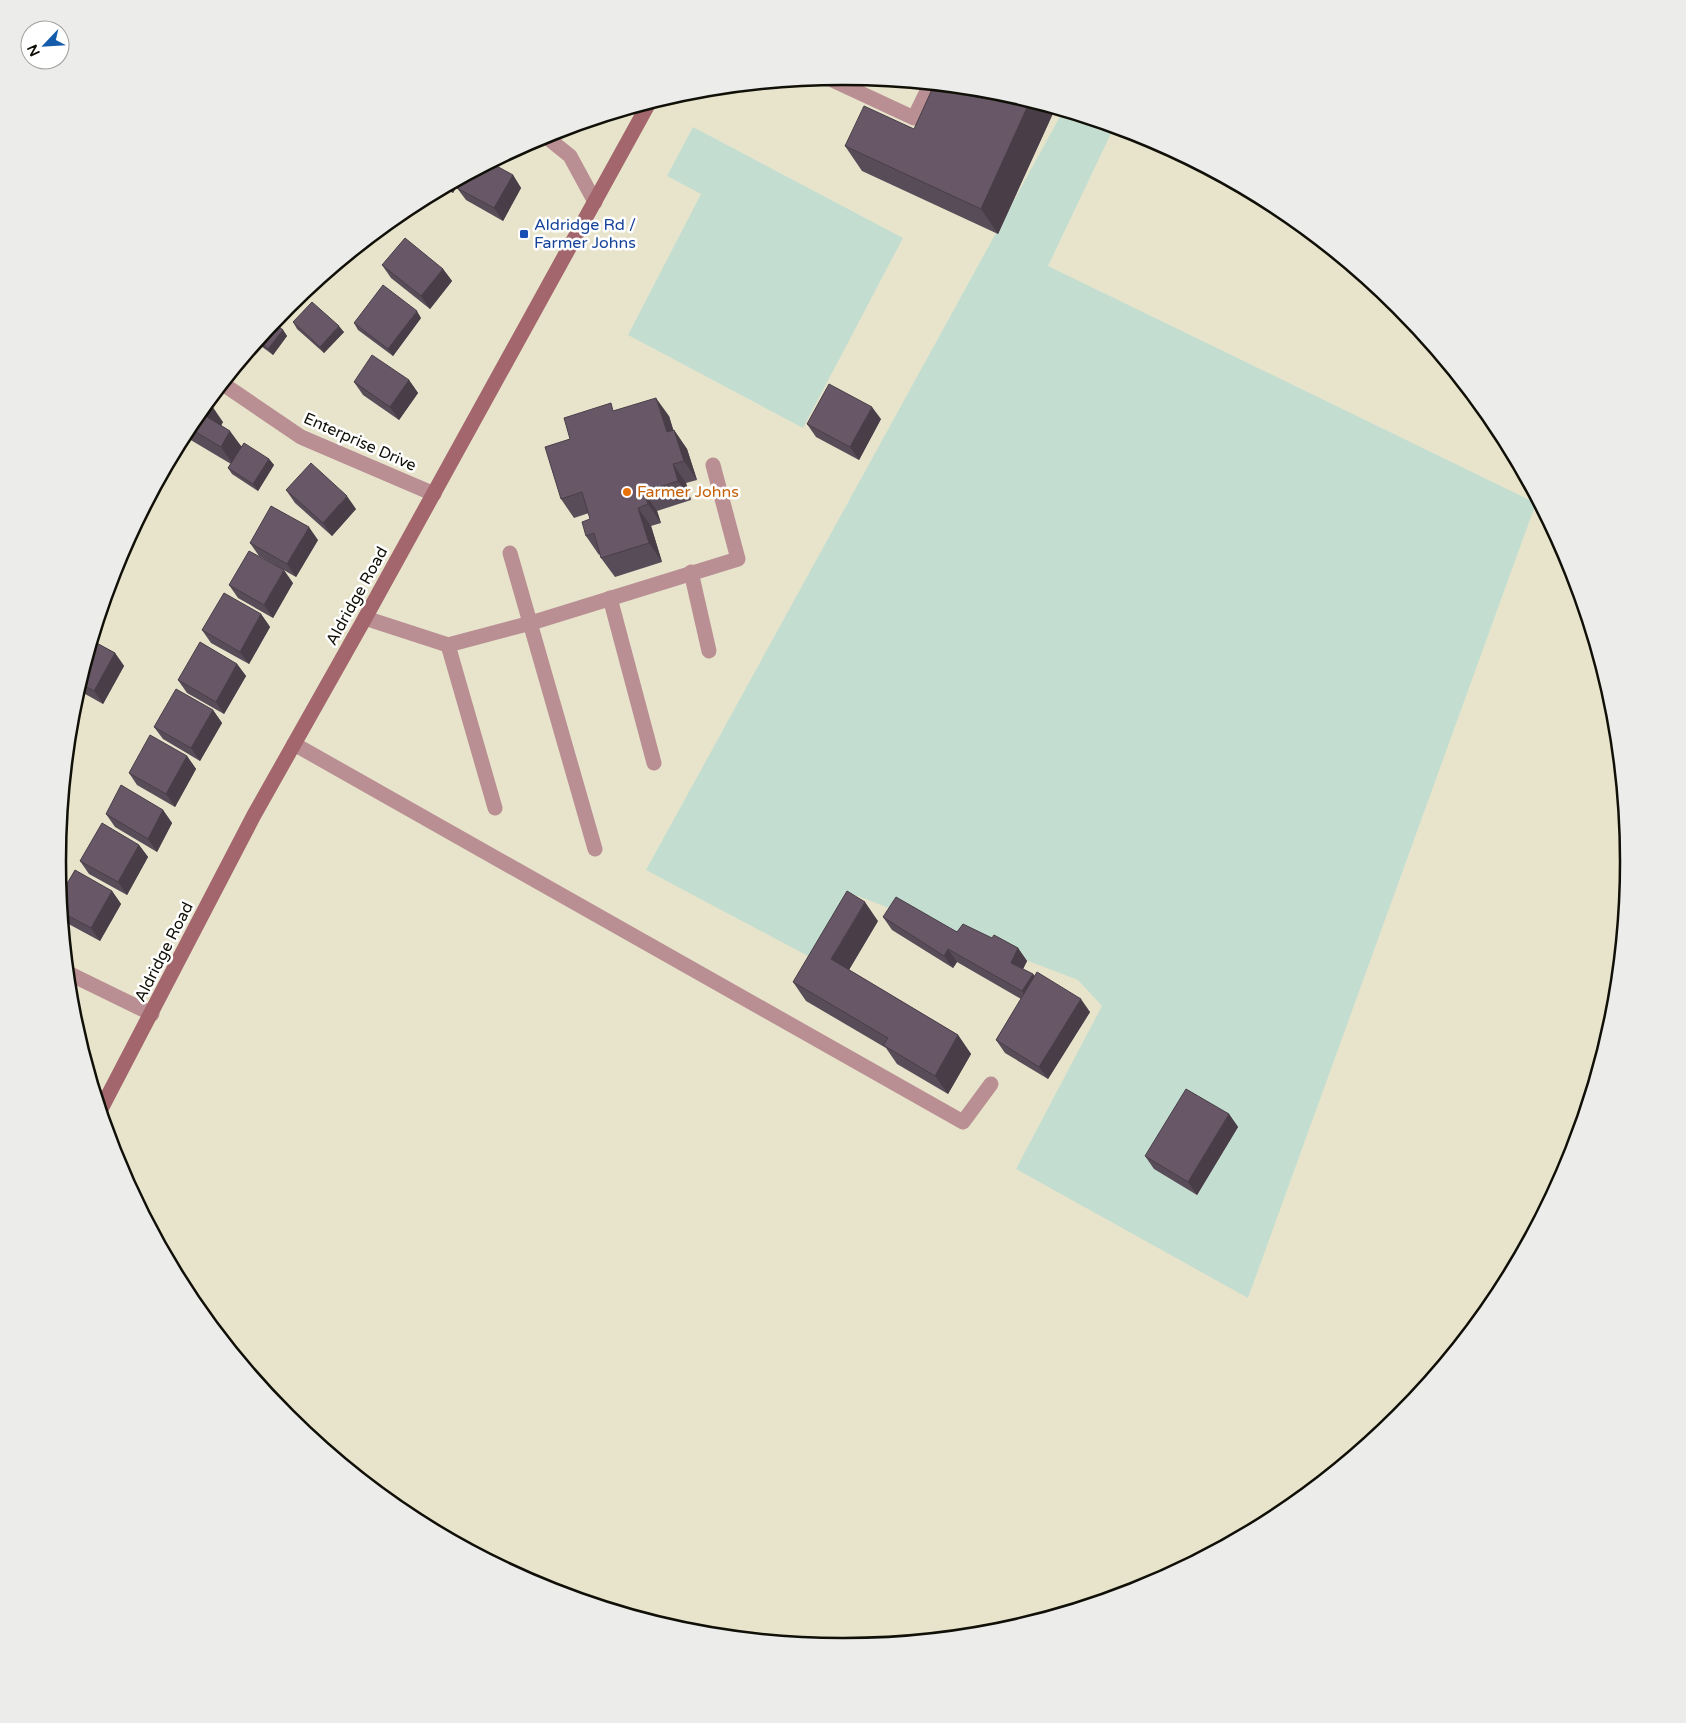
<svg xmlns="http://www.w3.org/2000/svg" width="1686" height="1723" font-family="'Varela Round',sans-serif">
  <rect width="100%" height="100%" fill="#e8e4cc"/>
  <g fill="#c3ded0">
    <path d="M 1063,111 L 1114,127 L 1048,266 L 1536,503 L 1248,1298 L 1016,1169 L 1102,1006 L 1078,980 L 855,895 L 808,956 L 646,870 Z"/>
    <path d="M 693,127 L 903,238 L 803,428 L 628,335 L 701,194 L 667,176 Z"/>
  </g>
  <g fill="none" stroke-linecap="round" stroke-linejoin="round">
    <g stroke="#b98f93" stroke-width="15">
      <path d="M 828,78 L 914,118 L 930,85"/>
      <path d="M 510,553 L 595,849"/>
      <path d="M 691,572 L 709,651"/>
      <path d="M 610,598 L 654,763"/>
      <path d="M 365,618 L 448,645 L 531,623 L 738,559 L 713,465"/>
      <path d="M 448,645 L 495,808"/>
      <path d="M 294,744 L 963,1122 L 991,1084"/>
    </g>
    <g stroke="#b98f93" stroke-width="15">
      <path d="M 544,135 L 570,156 L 595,202"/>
      <path d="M 223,384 L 301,437 L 434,494"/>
      <path d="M 68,973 L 152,1014"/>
    </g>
    <path stroke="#a2666c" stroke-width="15" d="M 101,1109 L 254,815 L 365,618 L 649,103"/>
  </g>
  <g fill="#594c59">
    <path d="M 997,91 L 1055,109 L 998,234 L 862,171 L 845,146 L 914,129 Z"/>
    <path d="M 513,175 L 521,188 L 503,221 L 466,200 L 457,188 Z"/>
    <path d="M 460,180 L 453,193 L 444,188 Z"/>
    <path d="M 382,265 L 443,269 L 452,281 L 430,309 L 391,278 Z"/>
    <path d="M 421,318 L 393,356 L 358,330 L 354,323 Z"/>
    <path d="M 293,322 L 344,332 L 324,353 L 297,329 Z"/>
    <path d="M 274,323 L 283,330 L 287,336 L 273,355 L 257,343 Z"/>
    <path d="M 409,380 L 418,393 L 399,420 L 363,395 L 354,382 Z"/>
    <path d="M 616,410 L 669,416 L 673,430 L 674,430 L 687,449 L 697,480 L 686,483 L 691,500 L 657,511 L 661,523 L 651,526 L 662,562 L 615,577 L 601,558 L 600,554 L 599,555 L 586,536 L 590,519 L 589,513 L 574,518 L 561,499 L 570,439 Z"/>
    <path d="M 881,419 L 859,460 L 816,437 L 807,424 Z"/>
    <path d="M 223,422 L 221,425 L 241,446 L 269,459 L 274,465 L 258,491 L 232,474 L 228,468 L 231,464 L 184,436 L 190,425 Z"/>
    <path d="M 286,490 L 356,509 L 332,536 L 295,503 Z"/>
    <path d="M 318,540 L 296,577 L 259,556 L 250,543 Z"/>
    <path d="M 293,583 L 273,618 L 238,598 L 229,585 Z"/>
    <path d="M 261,614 L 270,627 L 249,664 L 211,643 L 202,630 Z"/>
    <path d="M 93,641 L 115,653 L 124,666 L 103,704 L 78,690 Z"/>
    <path d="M 237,664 L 246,676 L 224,714 L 187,693 L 178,680 Z"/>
    <path d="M 213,710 L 222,723 L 200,761 L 163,739 L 154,727 Z"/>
    <path d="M 187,756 L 196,769 L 175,807 L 137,785 L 129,773 Z"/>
    <path d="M 163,810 L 172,823 L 157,852 L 115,827 L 106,814 Z"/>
    <path d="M 139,845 L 148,857 L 127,895 L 89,874 L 80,861 Z"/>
    <path d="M 112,891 L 121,904 L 100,941 L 63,921 L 61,894 Z"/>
    <path d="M 883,917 L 992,938 L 1018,948 L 1027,961 L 1023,969 L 1033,974 L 1035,976 L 1090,1012 L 1048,1079 L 1005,1053 L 996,1040 L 1021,999 L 957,962 L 953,968 L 892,930 Z"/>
    <path d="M 878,921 L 849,970 L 958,1035 L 971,1054 L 948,1094 L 897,1064 L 886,1048 L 806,1001 L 793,982 Z"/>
    <path d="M 1229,1114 L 1238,1127 L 1197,1195 L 1154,1169 L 1145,1156 Z"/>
  </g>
  <g fill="#493e48">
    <path d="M 1030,101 L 1055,109 L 998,234 L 981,209 Z"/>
    <path d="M 513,175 L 521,188 L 503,221 L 494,208 Z"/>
    <path d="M 460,180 L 453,193 L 448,187 Z"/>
    <path d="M 443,269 L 452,281 L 430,309 L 421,296 Z"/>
    <path d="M 417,311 L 421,318 L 393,356 L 388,349 Z"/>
    <path d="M 339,326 L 344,332 L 324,353 L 320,347 Z"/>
    <path d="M 283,330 L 287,336 L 273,355 L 268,349 Z"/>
    <path d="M 409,380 L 418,393 L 399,420 L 390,407 Z"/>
    <path d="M 656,398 L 669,416 L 680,451 L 667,432 Z"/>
    <path d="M 210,403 L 223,422 L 217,433 L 204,415 Z"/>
    <path d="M 872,407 L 881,419 L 859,460 L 850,447 Z"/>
    <path d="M 674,430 L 687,449 L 697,480 L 684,461 Z"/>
    <path d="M 230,431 L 244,450 L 234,466 L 221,447 Z"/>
    <path d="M 269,459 L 274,465 L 258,491 L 253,484 Z"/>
    <path d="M 673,464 L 686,483 L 691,500 L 678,481 Z"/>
    <path d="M 644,492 L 657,511 L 661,523 L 648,504 Z"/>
    <path d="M 347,496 L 356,509 L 332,536 L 323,523 Z"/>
    <path d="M 638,508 L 651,526 L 662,562 L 649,543 Z"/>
    <path d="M 309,527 L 318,540 L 296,577 L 287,564 Z"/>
    <path d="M 284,570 L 293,583 L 273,618 L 264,605 Z"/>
    <path d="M 261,614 L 270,627 L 249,664 L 240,652 Z"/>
    <path d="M 115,653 L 124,666 L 103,704 L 94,691 Z"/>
    <path d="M 237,664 L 246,676 L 224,714 L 216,702 Z"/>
    <path d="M 213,710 L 222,723 L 200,761 L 191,748 Z"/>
    <path d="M 187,756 L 196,769 L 175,807 L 166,794 Z"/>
    <path d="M 163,810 L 172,823 L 157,852 L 148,839 Z"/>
    <path d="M 139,845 L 148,857 L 127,895 L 118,882 Z"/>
    <path d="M 112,891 L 121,904 L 100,941 L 91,928 Z"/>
    <path d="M 865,902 L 878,921 L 844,978 L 831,959 Z"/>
    <path d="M 1018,948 L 1027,961 L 1020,975 L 1011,963 Z"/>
    <path d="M 948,949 L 957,962 L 953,968 L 944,956 Z"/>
    <path d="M 1033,974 L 1042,987 L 1031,1004 L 1022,991 Z"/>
    <path d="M 1081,999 L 1090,1012 L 1048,1079 L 1039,1067 Z"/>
    <path d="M 958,1035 L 971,1054 L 948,1094 L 935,1076 Z"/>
    <path d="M 1229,1114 L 1238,1127 L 1197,1195 L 1188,1182 Z"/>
  </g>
  <g fill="#685867" stroke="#493e48">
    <path d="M 934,85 L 997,91 L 1030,101 L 981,209 L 845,146 L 864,106 L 914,129 Z"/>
    <path d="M 491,163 L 513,175 L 494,208 L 457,188 L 462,179 Z"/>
    <path d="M 405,238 L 443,269 L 421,296 L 382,265 Z"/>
    <path d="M 383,285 L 417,311 L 388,349 L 354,323 Z"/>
    <path d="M 312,302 L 339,326 L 320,347 L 293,322 Z"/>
    <path d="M 274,323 L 283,330 L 268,349 L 259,341 Z"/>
    <path d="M 372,355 L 409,380 L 390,407 L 354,382 Z"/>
    <path d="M 829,384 L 872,407 L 850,447 L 807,424 Z"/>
    <path d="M 656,398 L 667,432 L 674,430 L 684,461 L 673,464 L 678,481 L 644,492 L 648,504 L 638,508 L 649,543 L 601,558 L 594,533 L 586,536 L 582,522 L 590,519 L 582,492 L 561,499 L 545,447 L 570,439 L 564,418 L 611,403 L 613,411 Z"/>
    <path d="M 209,402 L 210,403 L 204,415 L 230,431 L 221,447 L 189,428 Z"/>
    <path d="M 244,443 L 269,459 L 253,484 L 228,468 Z"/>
    <path d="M 311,463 L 347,496 L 323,523 L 286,490 Z"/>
    <path d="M 271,506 L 309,527 L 287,564 L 250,543 Z"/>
    <path d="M 249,551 L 284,570 L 264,605 L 229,585 Z"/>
    <path d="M 224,593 L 261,614 L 240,652 L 202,630 Z"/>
    <path d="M 93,641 L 115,653 L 94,691 L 80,683 Z"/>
    <path d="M 200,642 L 237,664 L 216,702 L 178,680 Z"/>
    <path d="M 176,689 L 213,710 L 191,748 L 154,727 Z"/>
    <path d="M 150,735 L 187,756 L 166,794 L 129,773 Z"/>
    <path d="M 121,785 L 163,810 L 148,839 L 106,814 Z"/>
    <path d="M 102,823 L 139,845 L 118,882 L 80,861 Z"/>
    <path d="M 75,870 L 112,891 L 91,928 L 63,913 L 61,894 Z"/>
    <path d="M 847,891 L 865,902 L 831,959 L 958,1035 L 935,1076 L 883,1045 L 888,1038 L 793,982 Z"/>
    <path d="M 896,897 L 957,932 L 963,924 L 992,938 L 994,935 L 1018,948 L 1011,963 L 1033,974 L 1022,991 L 948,949 L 944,956 L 883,917 Z"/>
    <path d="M 1037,972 L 1081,999 L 1039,1067 L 996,1040 Z"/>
    <path d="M 1186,1089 L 1229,1114 L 1188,1182 L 1145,1156 Z"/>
  </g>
  <rect fill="#1a4fb4" stroke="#fff" stroke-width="2" x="519" y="229" width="10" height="10" rx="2.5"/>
  <circle fill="#e8710a" stroke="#fff" stroke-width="2" cx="627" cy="492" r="5"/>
  <g text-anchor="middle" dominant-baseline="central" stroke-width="5" stroke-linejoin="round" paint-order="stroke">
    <g font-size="16" fill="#164399" stroke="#fff" text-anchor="start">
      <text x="534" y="225">Aldridge Rd /<tspan x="534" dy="18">Farmer Johns</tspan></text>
    </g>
    <g font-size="16" fill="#111008" stroke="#fff">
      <text transform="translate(360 442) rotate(24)">Enterprise Drive</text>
      <text transform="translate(357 596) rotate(-61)">Aldridge Road</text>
      <text transform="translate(164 952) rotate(-63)">Aldridge Road</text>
    </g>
    <g font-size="16" fill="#c56008" stroke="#fff" text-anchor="start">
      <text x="637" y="492">Farmer Johns</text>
    </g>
  </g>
  <path d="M0 0H1686V1723H0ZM842 85H844A776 776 0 0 1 1620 861V862A776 776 0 0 1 844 1638H842A776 776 0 0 1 66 862V861A776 776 0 0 1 842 85Z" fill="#ececeb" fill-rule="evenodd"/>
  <path fill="none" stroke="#111008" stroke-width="2.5" d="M842 85H844A776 776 0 0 1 1620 861V862A776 776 0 0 1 844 1638H842A776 776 0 0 1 66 862V861A776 776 0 0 1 842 85Z"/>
  <g transform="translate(45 45) rotate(245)"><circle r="24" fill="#ffffff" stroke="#a09f9c"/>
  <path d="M0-4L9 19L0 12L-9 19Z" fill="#155bab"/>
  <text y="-8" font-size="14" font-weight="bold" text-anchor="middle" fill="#111008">N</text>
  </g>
</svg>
